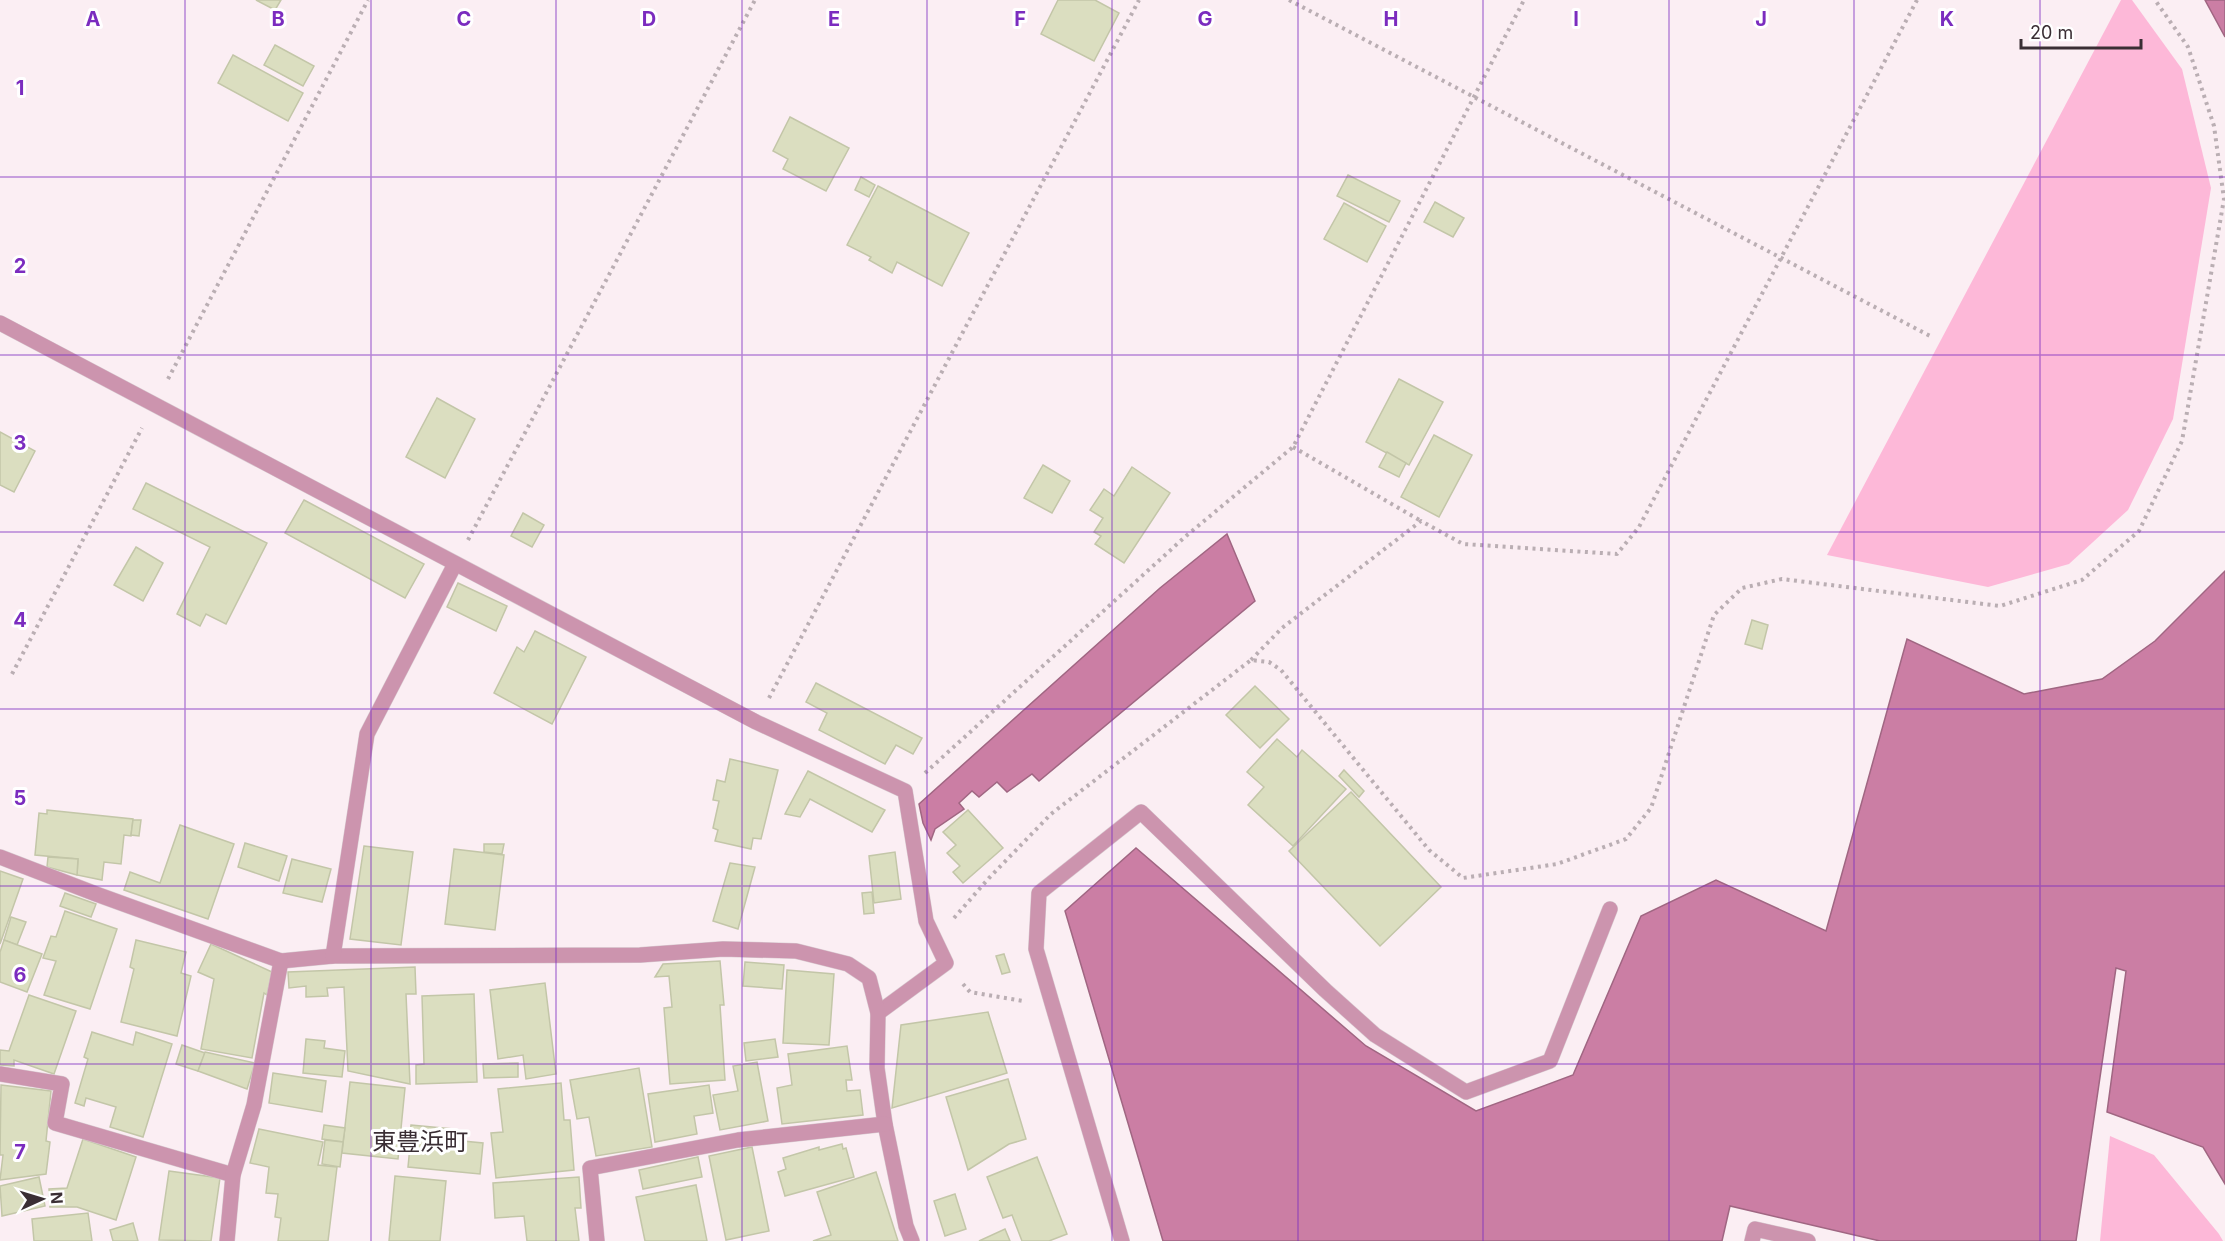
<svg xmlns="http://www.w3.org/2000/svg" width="2225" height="1241" font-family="Inter,'Noto Sans JP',sans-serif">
  <rect width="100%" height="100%" fill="#fbeef3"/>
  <g fill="#fdb8d8">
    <path d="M 2121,0 L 2132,0 L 2182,69 L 2211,188 L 2173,419 L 2128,510 L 2069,564 L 1988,587 L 1827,555 Z"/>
    <path d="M 2110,1136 L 2154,1155 L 2219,1234 L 2223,1241 L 2100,1241 Z"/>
  </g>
  <g fill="#cb7ea4" stroke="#a06682" stroke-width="1.5">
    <path d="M 2205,0 L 2225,0 L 2225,37 Z"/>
    <path d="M 1227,534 L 1255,601 L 1039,781 L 1032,774 L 1007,792 L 997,782 L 979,797 L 972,791 L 959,803 L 964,809 L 935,829 L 931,840 L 923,823 L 919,804 L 1160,588 Z"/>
    <path d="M 2225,571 L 2225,1184 L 2203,1147 L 2107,1112 L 2126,971 L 2116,968 L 2076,1241 L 1880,1241 L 1730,1206 L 1722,1241 L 1163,1241 L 1065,911 L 1136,848 L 1366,1046 L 1476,1111 L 1573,1075 L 1641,916 L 1716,880 L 1826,931 L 1907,639 L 2024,694 L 2102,679 L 2155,641 Z"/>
  </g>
  <g fill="#dbdec0" stroke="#c3c6a8" stroke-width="1.5">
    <path d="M 256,0 L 281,0 L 275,10 Z"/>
    <path d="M 1058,0 L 1095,0 L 1119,13 L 1094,61 L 1041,34 Z"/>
    <path d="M 275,45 L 314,66 L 303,86 L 264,65 Z"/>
    <path d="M 233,55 L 303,93 L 288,121 L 218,83 Z"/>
    <path d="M 790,117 L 849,148 L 826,191 L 783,169 L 788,159 L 773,151 Z"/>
    <path d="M 1348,175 L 1400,201 L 1389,222 L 1337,196 Z"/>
    <path d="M 861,177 L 875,185 L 869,197 L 855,190 Z"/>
    <path d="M 878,186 L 969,233 L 942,286 L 897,262 L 892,273 L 869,260 L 871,257 L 847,245 Z"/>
    <path d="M 1435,202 L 1464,218 L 1453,237 L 1424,222 Z"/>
    <path d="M 1344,203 L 1386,226 L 1367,262 L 1324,239 Z"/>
    <path d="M 1399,379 L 1443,402 L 1409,465 L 1366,442 Z"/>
    <path d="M 437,398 L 475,419 L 445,478 L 406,457 Z"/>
    <path d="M 0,432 L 35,451 L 14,492 L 0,485 Z"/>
    <path d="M 1434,435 L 1472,455 L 1439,517 L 1401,497 Z"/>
    <path d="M 1387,452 L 1406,463 L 1399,477 L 1379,467 Z"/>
    <path d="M 1043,465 L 1070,481 L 1052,513 L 1024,498 Z"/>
    <path d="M 1132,467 L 1170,493 L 1124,563 L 1095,544 L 1101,536 L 1094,532 L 1103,518 L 1090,510 L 1104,489 L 1114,496 Z"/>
    <path d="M 146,483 L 267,543 L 226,624 L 206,614 L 200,626 L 177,614 L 210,547 L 133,509 Z"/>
    <path d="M 304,500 L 424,564 L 405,598 L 285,533 Z"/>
    <path d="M 523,513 L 544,525 L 532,547 L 511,536 Z"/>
    <path d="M 136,547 L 163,563 L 143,601 L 114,585 Z"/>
    <path d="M 458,583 L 507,606 L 496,631 L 447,607 Z"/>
    <path d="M 1752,620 L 1768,625 L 1762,649 L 1745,644 Z"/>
    <path d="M 535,631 L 586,657 L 552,724 L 494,693 L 517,647 L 524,652 Z"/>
    <path d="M 816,683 L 922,738 L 913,754 L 896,745 L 885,764 L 819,730 L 827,713 L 806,702 Z"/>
    <path d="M 1255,686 L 1289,719 L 1260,748 L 1226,715 Z"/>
    <path d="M 1277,739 L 1297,757 L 1302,750 L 1346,789 L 1293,846 L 1248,805 L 1264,787 L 1247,772 Z"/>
    <path d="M 730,759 L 778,770 L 761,839 L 753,838 L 751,849 L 715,841 L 718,830 L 713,828 L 719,801 L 713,800 L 717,780 L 725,782 Z"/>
    <path d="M 1344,770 L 1364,791 L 1359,797 L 1339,776 Z"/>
    <path d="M 808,771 L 885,810 L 872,832 L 810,799 L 800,817 L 785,814 Z"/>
    <path d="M 1351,792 L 1441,887 L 1380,946 L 1289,851 Z"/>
    <path d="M 47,810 L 133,819 L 131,836 L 124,835 L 121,864 L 104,862 L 102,880 L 77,875 L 78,859 L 35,855 L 39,813 L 47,814 Z"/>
    <path d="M 968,810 L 1003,848 L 963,883 L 953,872 L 960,866 L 947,853 L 956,845 L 943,832 Z"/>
    <path d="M 133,820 L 141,820 L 139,836 L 131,835 Z"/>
    <path d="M 180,825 L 234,844 L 208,919 L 124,890 L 130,872 L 160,883 Z"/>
    <path d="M 245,843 L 287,856 L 279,881 L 238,867 Z"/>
    <path d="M 484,844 L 504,844 L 502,854 L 484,852 Z"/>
    <path d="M 364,846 L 413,852 L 401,945 L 350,939 Z"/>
    <path d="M 454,849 L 504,855 L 495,930 L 445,924 Z"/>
    <path d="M 895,852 L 901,899 L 874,903 L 869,856 Z"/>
    <path d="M 48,857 L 78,859 L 77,875 L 47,867 Z"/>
    <path d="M 292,859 L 331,869 L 322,902 L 283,893 Z"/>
    <path d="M 730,863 L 755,867 L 738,929 L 713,921 Z"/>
    <path d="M 0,871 L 23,879 L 0,944 Z"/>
    <path d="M 872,892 L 874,913 L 864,914 L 862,893 Z"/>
    <path d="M 65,893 L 96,904 L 91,917 L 60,906 Z"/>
    <path d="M 65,911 L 117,929 L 90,1009 L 44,995 L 56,961 L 43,958 L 51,936 L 56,937 Z"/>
    <path d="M 11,917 L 26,922 L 17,945 L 4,940 Z"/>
    <path d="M 4,940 L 42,954 L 27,992 L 0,982 L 0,952 Z"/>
    <path d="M 136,940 L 186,952 L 181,973 L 191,976 L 177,1036 L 121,1022 L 134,969 L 130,967 Z"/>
    <path d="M 211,944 L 272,972 L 267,995 L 264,993 L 252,1058 L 201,1049 L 214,979 L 198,972 Z"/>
    <path d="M 1004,954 L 1010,972 L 1002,974 L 996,956 Z"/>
    <path d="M 720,961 L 724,1005 L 720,1005 L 725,1080 L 670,1084 L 664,1008 L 672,1007 L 669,976 L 655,977 L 663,964 Z"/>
    <path d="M 745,962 L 784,965 L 782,989 L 743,986 Z"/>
    <path d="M 415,967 L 416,994 L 406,994 L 410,1084 L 348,1071 L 344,987 L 327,988 L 328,996 L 306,997 L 306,986 L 289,988 L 288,972 Z"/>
    <path d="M 787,970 L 834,974 L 829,1045 L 783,1043 Z"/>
    <path d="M 545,983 L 556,1074 L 526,1079 L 523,1055 L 498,1059 L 490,990 Z"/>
    <path d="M 474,994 L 477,1082 L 416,1084 L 416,1065 L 424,1064 L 422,996 Z"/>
    <path d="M 29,995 L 76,1011 L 54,1074 L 14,1060 L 14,1066 L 0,1065 L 0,1050 L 9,1051 Z"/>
    <path d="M 988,1012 L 1007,1073 L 892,1108 L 901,1025 Z"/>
    <path d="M 92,1032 L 133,1045 L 136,1032 L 172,1044 L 143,1137 L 110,1127 L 116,1107 L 86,1098 L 84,1106 L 75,1103 L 88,1059 L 84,1057 Z"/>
    <path d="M 306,1039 L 325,1041 L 324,1048 L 345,1051 L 342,1077 L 303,1073 Z"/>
    <path d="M 775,1039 L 778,1057 L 746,1061 L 744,1043 Z"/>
    <path d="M 182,1045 L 205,1053 L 198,1071 L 176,1064 Z"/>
    <path d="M 847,1046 L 852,1080 L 846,1080 L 847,1091 L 860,1090 L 863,1115 L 782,1124 L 777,1088 L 792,1085 L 788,1054 Z"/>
    <path d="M 205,1052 L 255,1063 L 247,1089 L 198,1071 Z"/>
    <path d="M 757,1062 L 768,1121 L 720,1130 L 713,1095 L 738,1091 L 733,1066 Z"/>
    <path d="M 518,1063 L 518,1077 L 484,1078 L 483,1064 Z"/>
    <path d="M 639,1068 L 652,1147 L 596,1156 L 589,1117 L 577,1119 L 570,1080 Z"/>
    <path d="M 273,1073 L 326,1081 L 322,1112 L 269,1103 Z"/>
    <path d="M 1008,1079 L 1026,1139 L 1009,1144 L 968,1170 L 946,1097 Z"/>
    <path d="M 350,1082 L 405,1088 L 398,1159 L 342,1153 Z"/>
    <path d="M 561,1083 L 564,1120 L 570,1120 L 574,1170 L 496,1178 L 491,1133 L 503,1132 L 498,1089 Z"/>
    <path d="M 1,1085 L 51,1091 L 46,1141 L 50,1142 L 46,1174 L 0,1180 L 3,1155 L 0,1155 Z"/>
    <path d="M 709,1085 L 713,1113 L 694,1116 L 697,1134 L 655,1142 L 648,1094 Z"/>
    <path d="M 324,1125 L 345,1128 L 343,1142 L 322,1139 Z"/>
    <path d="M 411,1125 L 453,1129 L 452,1139 L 410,1135 Z"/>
    <path d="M 259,1129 L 323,1142 L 318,1165 L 337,1167 L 328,1241 L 278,1241 L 281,1218 L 275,1217 L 278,1194 L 266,1193 L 269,1167 L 250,1163 Z"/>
    <path d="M 411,1136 L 483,1143 L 480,1174 L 408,1167 Z"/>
    <path d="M 83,1139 L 136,1157 L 116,1220 L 77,1207 L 50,1207 L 49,1189 L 67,1188 Z"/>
    <path d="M 325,1140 L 343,1142 L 340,1167 L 322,1164 Z"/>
    <path d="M 842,1144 L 843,1149 L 846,1148 L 854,1177 L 785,1196 L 778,1172 L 786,1169 L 783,1158 L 819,1147 L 819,1150 Z"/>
    <path d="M 752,1147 L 769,1231 L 726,1240 L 709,1156 Z"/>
    <path d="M 698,1157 L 702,1177 L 643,1189 L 639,1170 Z"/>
    <path d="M 1037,1157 L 1067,1234 L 1049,1241 L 1022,1241 L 1012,1215 L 1003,1218 L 987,1177 Z"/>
    <path d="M 169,1171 L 220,1178 L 211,1241 L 159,1240 Z"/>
    <path d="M 876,1172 L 898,1241 L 813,1241 L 831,1235 L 817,1192 Z"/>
    <path d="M 395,1176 L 446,1181 L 440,1241 L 389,1241 Z"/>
    <path d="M 39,1177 L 45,1206 L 2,1216 L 0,1186 Z"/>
    <path d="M 579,1177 L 581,1208 L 575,1208 L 579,1241 L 527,1241 L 524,1216 L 495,1218 L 493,1183 Z"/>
    <path d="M 696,1185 L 707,1241 L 645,1241 L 636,1197 Z"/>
    <path d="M 955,1194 L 966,1229 L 945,1236 L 934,1201 Z"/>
    <path d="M 88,1213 L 92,1241 L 34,1241 L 32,1219 Z"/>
    <path d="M 133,1223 L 138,1241 L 113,1241 L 110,1230 Z"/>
    <path d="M 1005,1229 L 1010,1241 L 979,1241 Z"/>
  </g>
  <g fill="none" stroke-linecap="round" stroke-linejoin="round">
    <defs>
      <g id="minor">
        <path d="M 0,323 L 756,722 L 905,791 L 926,921 L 946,963 L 878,1013"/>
        <path d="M 0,857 L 96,894 L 281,961 L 333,956 L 640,955 L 723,949 L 796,951 L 848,964 L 869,978 L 878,1013 L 877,1068 L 885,1124 L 906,1226 L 912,1241"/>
        <path d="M 333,956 L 367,734 L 455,564"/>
        <path d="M 0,1074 L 62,1084 L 55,1123 L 233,1175"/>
        <path d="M 227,1241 L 233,1175 L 254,1105 L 281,961"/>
        <path d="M 597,1241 L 590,1168 L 738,1140 L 885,1124"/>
        <path d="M 1122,1241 L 1036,949 L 1039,893 L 1141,812 L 1325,990 L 1375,1035 L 1466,1092 L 1550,1061 L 1610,909"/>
        <path d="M 1752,1241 L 1755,1229 L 1808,1241"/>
      </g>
    </defs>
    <use href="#minor" stroke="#d8cbd1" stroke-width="16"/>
    <g stroke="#baaeb3" stroke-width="4" stroke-dasharray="3 4.5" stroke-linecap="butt">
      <path d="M 1289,0 L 1932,337"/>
      <path d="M 168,379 L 368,0"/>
      <path d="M 1293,447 L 1421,521"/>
      <path d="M 468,540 L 755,0"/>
      <path d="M 1251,660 L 1282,628 L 1421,521 L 1463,544 L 1617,554 L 1639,527 L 1917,0"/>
      <path d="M 12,674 L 142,428"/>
      <path d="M 769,698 L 1139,0"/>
      <path d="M 925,773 L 1186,536 L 1293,447 L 1524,0"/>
      <path d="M 954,918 L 989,878 L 1051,814 L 1251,660 L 1269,662 L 1281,670 L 1429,850 L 1463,878 L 1557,864 L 1626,839 L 1651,808 L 1714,615 L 1742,588 L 1782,579 L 2000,606 L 2082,580 L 2139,531 L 2182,441 L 2224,199 L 2214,126 L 2188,47 L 2155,0"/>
      <path d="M 963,984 L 970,992 L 1023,1001"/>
    </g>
    <use href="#minor" stroke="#cc94ae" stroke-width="15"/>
  </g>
  <path fill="none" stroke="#7b2cbf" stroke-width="1.5" stroke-opacity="0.55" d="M 185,0 L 185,1241M 371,0 L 371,1241M 556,0 L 556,1241M 742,0 L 742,1241M 927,0 L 927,1241M 1112,0 L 1112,1241M 1298,0 L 1298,1241M 1483,0 L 1483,1241M 1669,0 L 1669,1241M 1854,0 L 1854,1241M 2040,0 L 2040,1241M 0,177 L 2225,177M 0,355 L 2225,355M 0,532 L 2225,532M 0,709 L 2225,709M 0,886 L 2225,886M 0,1064 L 2225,1064"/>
  <g text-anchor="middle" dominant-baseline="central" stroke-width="6" stroke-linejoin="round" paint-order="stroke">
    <g font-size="24" fill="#3a2e34" stroke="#fff">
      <text x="420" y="1141">東豊浜町</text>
    </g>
  </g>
  <g font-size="20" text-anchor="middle" font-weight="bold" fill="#7b2cbf" stroke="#fff" stroke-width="6" stroke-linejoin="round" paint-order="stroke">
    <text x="93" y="26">A</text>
    <text x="278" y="26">B</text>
    <text x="464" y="26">C</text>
    <text x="649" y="26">D</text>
    <text x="834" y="26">E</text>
    <text x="1020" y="26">F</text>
    <text x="1205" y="26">G</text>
    <text x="1391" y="26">H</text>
    <text x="1576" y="26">I</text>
    <text x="1761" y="26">J</text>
    <text x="1947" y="26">K</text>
    <text x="20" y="95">1</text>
    <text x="20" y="273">2</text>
    <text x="20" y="450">3</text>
    <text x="20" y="627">4</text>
    <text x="20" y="805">5</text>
    <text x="20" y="982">6</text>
    <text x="20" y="1159">7</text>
  </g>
  <g transform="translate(42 1199) rotate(86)" stroke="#ffffff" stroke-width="4.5" paint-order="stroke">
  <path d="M0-4.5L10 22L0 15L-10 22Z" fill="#3a2e34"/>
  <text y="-9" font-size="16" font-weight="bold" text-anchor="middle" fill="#3a2e34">N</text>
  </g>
  <path d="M2021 39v9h120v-9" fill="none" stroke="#3a2e34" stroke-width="3"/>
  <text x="2030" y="39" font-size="18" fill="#3a2e34" stroke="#ffffff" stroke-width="4.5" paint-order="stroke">20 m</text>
</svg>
